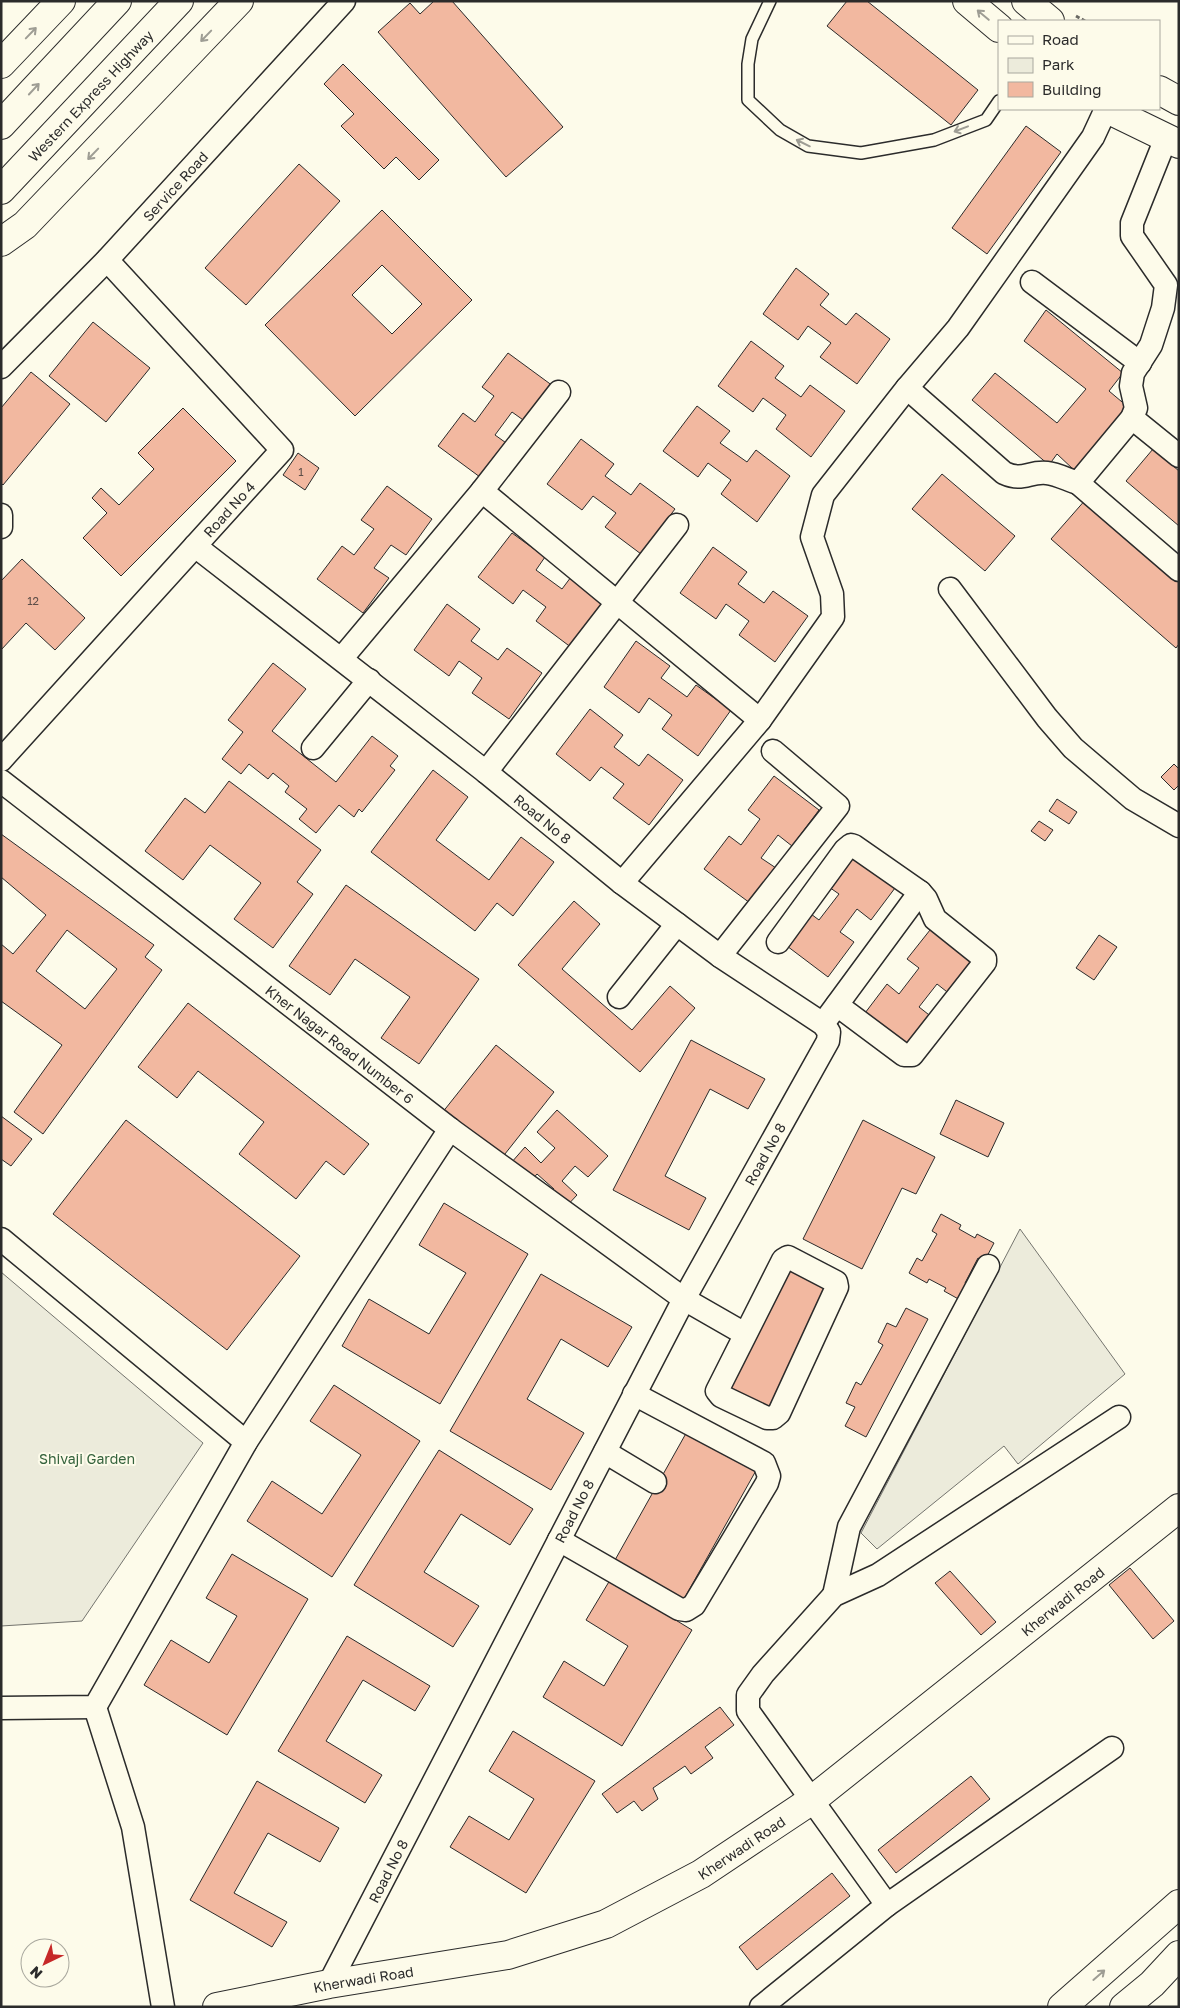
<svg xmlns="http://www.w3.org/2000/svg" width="1180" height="2008" font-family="'Golos Text',sans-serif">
  <rect width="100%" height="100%" fill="#fdfbea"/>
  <g fill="#ecebdb" stroke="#74746e">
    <path d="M 1020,1229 L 1125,1374 L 1018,1464 L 1004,1446 L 877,1549 L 861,1533 Z"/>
    <path d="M 1,1272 L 203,1443 L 82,1621 L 1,1626 Z"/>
  </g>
  <g fill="#f2b8a0" stroke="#2b2b2b" fill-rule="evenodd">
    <path d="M 434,1 L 452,1 L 563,127 L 506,177 L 378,32 L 410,3 L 420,14 Z"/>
    <path d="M 847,1 L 867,1 L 978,90 L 951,125 L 827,26 Z"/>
    <path d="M 343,64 L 439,160 L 419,180 L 396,157 L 384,169 L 341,126 L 354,114 L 324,84 Z"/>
    <path d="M 1026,126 L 1061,152 L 987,254 L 952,228 Z"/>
    <path d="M 299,164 L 340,201 L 246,305 L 205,268 Z"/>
    <path d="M 382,210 L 472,300 L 355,416 L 265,325 ZM 382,265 L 422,304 L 392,334 L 352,295 Z"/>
    <path d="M 796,268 L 829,294 L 820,305 L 846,325 L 856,313 L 890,339 L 857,384 L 820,357 L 831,343 L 808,326 L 798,340 L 763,314 Z"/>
    <path d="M 1046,310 L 1123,373 L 1109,391 L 1128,407 L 1074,470 L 1057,454 L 1049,465 L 972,400 L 995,373 L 1057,423 L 1086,389 L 1024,341 Z"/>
    <path d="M 93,322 L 150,368 L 106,422 L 49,376 Z"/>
    <path d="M 751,341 L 784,366 L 775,378 L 801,397 L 810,385 L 845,411 L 811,457 L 776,429 L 786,415 L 763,398 L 753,412 L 718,386 Z"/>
    <path d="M 508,353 L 553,386 L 526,422 L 512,412 L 495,435 L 509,445 L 484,480 L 438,446 L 463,413 L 475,422 L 494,396 L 482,387 Z"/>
    <path d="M 31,372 L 70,404 L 3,485 L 1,483 L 1,408 Z"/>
    <path d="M 697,406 L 730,431 L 720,443 L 747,462 L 756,450 L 790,476 L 757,522 L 721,494 L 731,480 L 708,463 L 698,477 L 663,451 Z"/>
    <path d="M 183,408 L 236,461 L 121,576 L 83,538 L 107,513 L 92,498 L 101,488 L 119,505 L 154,469 L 138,453 Z"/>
    <path d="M 581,439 L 614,464 L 605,476 L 631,495 L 640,483 L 675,509 L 641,554 L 605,527 L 616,513 L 593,496 L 582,510 L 547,484 Z"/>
    <path d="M 1153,449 L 1179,471 L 1179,526 L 1126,481 Z"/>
    <path d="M 298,453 L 319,468 L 305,490 L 283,475 Z"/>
    <path d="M 942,474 L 1015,536 L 985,571 L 912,509 Z"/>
    <path d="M 387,486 L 432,519 L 406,555 L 391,545 L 374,568 L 389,578 L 363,613 L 317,579 L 342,546 L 354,555 L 374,529 L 361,520 Z"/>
    <path d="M 1087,498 L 1179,578 L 1179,644 L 1176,648 L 1051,539 Z"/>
    <path d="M 512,533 L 545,557 L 536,570 L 562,589 L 571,577 L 606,603 L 572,648 L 536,621 L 546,607 L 523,590 L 513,604 L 478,577 Z"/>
    <path d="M 713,547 L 747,572 L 738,584 L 764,603 L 773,591 L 808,616 L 775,662 L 739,635 L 749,621 L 726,604 L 716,619 L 680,593 Z"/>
    <path d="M 22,559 L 85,618 L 55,650 L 26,623 L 1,650 L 1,581 Z"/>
    <path d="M 447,604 L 480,629 L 471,641 L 498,660 L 507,648 L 542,673 L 509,719 L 472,693 L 482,678 L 459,661 L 449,676 L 414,650 Z"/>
    <path d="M 636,641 L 670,666 L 661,678 L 687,697 L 696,685 L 731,710 L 698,756 L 662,729 L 672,715 L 649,698 L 639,713 L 604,687 Z"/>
    <path d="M 273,663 L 306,689 L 272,731 L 336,782 L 372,736 L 398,756 L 390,766 L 395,770 L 362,812 L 359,809 L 354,817 L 339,805 L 316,833 L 299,819 L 307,809 L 285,792 L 289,786 L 273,773 L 268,779 L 249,764 L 241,774 L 222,759 L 243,732 L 228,720 Z"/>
    <path d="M 590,709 L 623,735 L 614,747 L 639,766 L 648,754 L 683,780 L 649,825 L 613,798 L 624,784 L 601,767 L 590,781 L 556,754 Z"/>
    <path d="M 1174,764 L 1179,769 L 1179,785 L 1174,790 L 1161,777 Z"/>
    <path d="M 433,770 L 468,797 L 436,840 L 489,880 L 521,837 L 554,862 L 513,916 L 497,903 L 475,931 L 371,852 Z"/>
    <path d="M 774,776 L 819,810 L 792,846 L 778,835 L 761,858 L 776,868 L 750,903 L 704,869 L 729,836 L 741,845 L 760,819 L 748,810 Z"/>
    <path d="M 229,781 L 321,850 L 297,882 L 313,894 L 273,948 L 234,919 L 261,883 L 210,845 L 183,880 L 145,851 L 185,798 L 205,813 Z"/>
    <path d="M 1057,799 L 1077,812 L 1069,824 L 1049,811 Z"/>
    <path d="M 1039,821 L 1053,830 L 1045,841 L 1031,831 Z"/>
    <path d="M 1,834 L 154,945 L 145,957 L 162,970 L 43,1134 L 14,1112 L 62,1045 L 1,1001 L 1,944 L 13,954 L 46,915 L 1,877 ZM 67,930 L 117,969 L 85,1009 L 36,971 Z"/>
    <path d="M 852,850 L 898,884 L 871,920 L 857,909 L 840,932 L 854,942 L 828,977 L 783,943 L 807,911 L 819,920 L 839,894 L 826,885 Z"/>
    <path d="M 346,885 L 479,979 L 419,1064 L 381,1038 L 410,997 L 355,959 L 330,995 L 289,966 Z"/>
    <path d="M 574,901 L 600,924 L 562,969 L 632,1030 L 670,986 L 695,1008 L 640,1072 L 518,965 Z"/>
    <path d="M 934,925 L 979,960 L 951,995 L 937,984 L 919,1007 L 933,1018 L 906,1052 L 862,1017 L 887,984 L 899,994 L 919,968 L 907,959 Z"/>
    <path d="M 1099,935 L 1117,947 L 1094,980 L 1076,968 Z"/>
    <path d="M 188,1003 L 369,1144 L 344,1175 L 326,1161 L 296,1199 L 239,1154 L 264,1122 L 198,1071 L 177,1098 L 138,1067 Z"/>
    <path d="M 691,1040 L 765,1079 L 748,1109 L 710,1089 L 665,1176 L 706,1198 L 689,1230 L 613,1190 Z"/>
    <path d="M 496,1045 L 554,1092 L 501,1159 L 442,1113 Z"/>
    <path d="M 956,1100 L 1004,1123 L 988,1157 L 940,1134 Z"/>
    <path d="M 557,1110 L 608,1156 L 588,1177 L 575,1166 L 562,1181 L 577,1195 L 564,1209 L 548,1195 L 554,1189 L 537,1174 L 531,1181 L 511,1163 L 525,1147 L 541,1163 L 555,1148 L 537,1132 Z"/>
    <path d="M 1,1116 L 32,1139 L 11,1166 L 1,1159 Z"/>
    <path d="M 126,1120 L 300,1256 L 227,1350 L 53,1214 Z"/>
    <path d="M 863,1120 L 935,1157 L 916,1194 L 902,1188 L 862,1269 L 803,1239 Z"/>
    <path d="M 444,1203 L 528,1254 L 440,1404 L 342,1346 L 369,1299 L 429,1334 L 466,1273 L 419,1245 Z"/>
    <path d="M 941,1214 L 961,1225 L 959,1229 L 975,1238 L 977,1234 L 994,1243 L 984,1262 L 978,1258 L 965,1283 L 970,1286 L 962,1301 L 944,1291 L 946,1288 L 929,1279 L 927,1283 L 909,1273 L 917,1258 L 922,1261 L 937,1234 L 932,1231 Z"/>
    <path d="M 791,1263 L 833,1284 L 770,1412 L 728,1391 Z"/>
    <path d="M 541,1274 L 632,1327 L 608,1367 L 561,1339 L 527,1399 L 584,1433 L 551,1490 L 450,1431 Z"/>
    <path d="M 906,1308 L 928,1319 L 866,1437 L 845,1426 L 855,1407 L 846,1403 L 856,1382 L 861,1385 L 883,1345 L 878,1342 L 887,1323 L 896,1327 Z"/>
    <path d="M 334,1385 L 420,1441 L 332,1577 L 247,1521 L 272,1481 L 322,1514 L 361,1455 L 310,1421 Z"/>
    <path d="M 689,1428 L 758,1467 L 684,1599 L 615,1560 Z"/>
    <path d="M 439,1450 L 533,1509 L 510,1545 L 461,1514 L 424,1572 L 479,1606 L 453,1647 L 354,1585 Z"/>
    <path d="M 232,1554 L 308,1599 L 227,1735 L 144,1685 L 171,1640 L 209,1663 L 237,1616 L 206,1598 Z"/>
    <path d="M 1130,1568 L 1174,1621 L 1153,1639 L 1109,1585 Z"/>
    <path d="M 950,1571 L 996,1622 L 981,1635 L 935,1583 Z"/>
    <path d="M 610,1580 L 692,1630 L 622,1746 L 543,1697 L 564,1661 L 604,1686 L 628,1646 L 586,1620 Z"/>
    <path d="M 347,1636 L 430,1686 L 415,1711 L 363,1680 L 326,1741 L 382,1775 L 365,1803 L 278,1751 Z"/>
    <path d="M 720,1707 L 734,1725 L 705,1747 L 713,1758 L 691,1774 L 685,1766 L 653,1788 L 658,1799 L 642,1811 L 634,1801 L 617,1813 L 602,1794 Z"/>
    <path d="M 513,1731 L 595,1781 L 526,1893 L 450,1847 L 469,1816 L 509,1840 L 534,1799 L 489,1771 Z"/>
    <path d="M 971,1776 L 990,1799 L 896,1873 L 878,1850 Z"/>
    <path d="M 257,1781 L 339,1828 L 320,1862 L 268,1833 L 234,1893 L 287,1922 L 272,1947 L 190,1900 Z"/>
    <path d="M 832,1873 L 850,1896 L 757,1970 L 739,1947 Z"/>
  </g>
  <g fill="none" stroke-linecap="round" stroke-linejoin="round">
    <defs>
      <path id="service" d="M 770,1 L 752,39 L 748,64 L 748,100 L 780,130 L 808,146 L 861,153 L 934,140 L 986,120 L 999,101"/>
      <g id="minor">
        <path d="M 1032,282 L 1140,363"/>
        <path id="s1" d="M 1,367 L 107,260 L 344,1"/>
        <path d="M 907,388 L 1004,473 C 1024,482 1028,471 1047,473 C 1057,474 1068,480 1078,483 L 1132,418 L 1136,408 L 1131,386 L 1133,373 L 1151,345 L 1163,308 L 1166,285 L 1132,236 L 1132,223 L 1166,138"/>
        <path d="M 1132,418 L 1179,456"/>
        <path d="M 1078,483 L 1179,570"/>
        <path d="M 482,491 L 760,720"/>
        <path d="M 1,515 L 1,527"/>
        <path id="s2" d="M 195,546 L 486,772 L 622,883 L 720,956 L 823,1024 L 829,1032 L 828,1041 L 684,1299 L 329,1984"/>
        <path d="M 950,589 L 1047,718 L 1073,748 L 1133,799 L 1179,826"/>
        <path d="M 342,658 L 482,491 L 559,392"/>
        <path d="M 313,748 L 369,680"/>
        <path id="s3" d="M 1,760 L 282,450 L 107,260"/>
        <path d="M 486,772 L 677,525"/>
        <path id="s4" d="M 1,781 L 450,1129 L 684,1299 L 745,1334"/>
        <path d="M 622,883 L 760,720 L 833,617 L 832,594 L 812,537 L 823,495 L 907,388 L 958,328 L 1093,137 L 1106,109"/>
        <path d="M 778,942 L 845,850 L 851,845 L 854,846 L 920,892 L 926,899 L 935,919 L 985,959 L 985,962 L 912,1055 L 904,1055 L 837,1005"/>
        <path d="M 720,956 L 838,806 L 773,751"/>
        <path d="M 619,997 L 677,924"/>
        <path d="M 828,1017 L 920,892"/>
        <path d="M 1,1239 L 246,1442"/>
        <path d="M 788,1257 L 836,1282 L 837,1287 L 779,1413 L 773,1418 L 767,1418 L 721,1396 L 717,1391 L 783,1260 Z"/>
        <path d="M 605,1452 L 655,1482"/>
        <path d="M 559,1540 L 679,1609 L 686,1610 L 694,1605 L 767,1483 L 769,1476 L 764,1463 L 634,1394"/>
        <path d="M 834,1595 L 849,1527 L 988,1266"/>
        <path d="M 95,1707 L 133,1827 L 163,2007"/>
        <path d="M 1,1708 L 95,1707 L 246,1442 L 450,1129"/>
        <path d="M 887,1905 L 1112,1748"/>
        <path d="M 761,2007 L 887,1905 L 748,1711 L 748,1695 L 763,1674 L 834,1595 L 878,1575 L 1119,1417"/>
      </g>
      <g id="tertiary">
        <path d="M 967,1 L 999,28"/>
        <path d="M 1026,1 L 1050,21"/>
        <path d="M 1159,90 L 1179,101"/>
        <path d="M 1107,109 L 1179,144"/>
        <path id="s5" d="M 217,2007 L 329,1984 L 508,1955 L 606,1924 L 701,1874 L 812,1800 L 1179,1508"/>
        <path d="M 1062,2007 L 1179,1904"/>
        <path d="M 1124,2007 L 1152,1984 L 1179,1955"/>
      </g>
      <g id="motorway">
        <path d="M 1,64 L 61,1"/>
        <path d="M 1,125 L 117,1"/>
        <path id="s6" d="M 1,190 L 179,1"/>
        <path d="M 1,242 L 25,225 L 239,1"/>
      </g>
    </defs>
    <use href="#service" stroke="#2b2b2b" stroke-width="14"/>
    <use href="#minor" stroke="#2b2b2b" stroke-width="25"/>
    <use href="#tertiary" stroke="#2b2b2b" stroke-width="30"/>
    <use href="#motorway" stroke="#2b2b2b" stroke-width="30"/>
    <path stroke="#6a6964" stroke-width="3" stroke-dasharray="4 2.5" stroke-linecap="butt" d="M 1076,16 L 1085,21"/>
    <use href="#service" stroke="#fdfbea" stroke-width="11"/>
    <use href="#minor" stroke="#fdfbea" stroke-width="22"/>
    <use href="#tertiary" stroke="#fdfbea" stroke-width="28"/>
    <use href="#motorway" stroke="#fdfbea" stroke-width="28"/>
  </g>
  <defs><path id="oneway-shaft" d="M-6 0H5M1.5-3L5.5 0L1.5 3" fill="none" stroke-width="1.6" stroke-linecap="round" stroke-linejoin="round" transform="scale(1.25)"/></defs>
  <g stroke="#9e9d94">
    <use href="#oneway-shaft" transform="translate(983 15) rotate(-140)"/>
    <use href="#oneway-shaft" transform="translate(31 33) rotate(-46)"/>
    <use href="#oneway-shaft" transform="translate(206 36) rotate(134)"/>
    <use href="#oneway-shaft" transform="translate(34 89) rotate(-47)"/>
    <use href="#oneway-shaft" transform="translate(961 129) rotate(159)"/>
    <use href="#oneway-shaft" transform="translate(803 143) rotate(-154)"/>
    <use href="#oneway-shaft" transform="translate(93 154) rotate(134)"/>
    <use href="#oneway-shaft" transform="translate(1099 1975) rotate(-41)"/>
  </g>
  <g text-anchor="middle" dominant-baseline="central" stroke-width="4" stroke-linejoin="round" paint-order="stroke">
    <g font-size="11" fill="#5d4e48">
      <text x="301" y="471">1</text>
      <text x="33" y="600">12</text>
    </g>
    <g font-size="14" fill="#2b2b2b" stroke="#fdfbea">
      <text stroke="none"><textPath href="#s6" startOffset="130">Western Express Highway</textPath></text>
      <text stroke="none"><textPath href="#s1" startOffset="251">Service Road</textPath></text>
      <text stroke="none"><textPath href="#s3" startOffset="339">Road No 4</textPath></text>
      <text stroke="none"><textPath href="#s2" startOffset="442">Road No 8</textPath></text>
      <text stroke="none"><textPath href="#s4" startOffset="429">Kher Nagar Road Number 6</textPath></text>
      <text transform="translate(765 1154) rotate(-61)">Road No 8</text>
      <text transform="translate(574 1511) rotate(-63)">Road No 8</text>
      <text stroke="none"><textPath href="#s5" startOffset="959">Kherwadi Road</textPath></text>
      <text stroke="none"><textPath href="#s5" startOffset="554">Kherwadi Road</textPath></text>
      <text transform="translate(388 1871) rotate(-63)">Road No 8</text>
      <text stroke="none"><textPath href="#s5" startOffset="149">Kherwadi Road</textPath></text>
    </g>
    <g font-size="14" fill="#34623c" stroke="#fdfbea">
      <text x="87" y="1458">Shivaji Garden</text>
    </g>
  </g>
  <rect width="1180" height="2008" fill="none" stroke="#2b2b2b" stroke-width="5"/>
  <rect x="998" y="20" width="162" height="90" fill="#fdfbea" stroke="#a9a89e"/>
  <rect x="1008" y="36" width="25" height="8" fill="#fdfbea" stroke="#a9a89e"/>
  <text x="1042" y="45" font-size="15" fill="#2b2b2b">Road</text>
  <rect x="1008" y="58" width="25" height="15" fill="#ecebdb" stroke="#a9a89e"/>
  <text x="1042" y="70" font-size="15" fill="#2b2b2b">Park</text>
  <rect x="1008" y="82" width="25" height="15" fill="#f2b8a0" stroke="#a9a89e"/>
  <text x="1042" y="95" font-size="15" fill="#2b2b2b">Building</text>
  <g transform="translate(45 1963) rotate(223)"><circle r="24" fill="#fdfbea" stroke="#a9a89e"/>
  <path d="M0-4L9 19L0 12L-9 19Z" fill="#c62828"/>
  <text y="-8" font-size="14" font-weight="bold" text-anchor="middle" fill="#2b2b2b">N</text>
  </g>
</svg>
